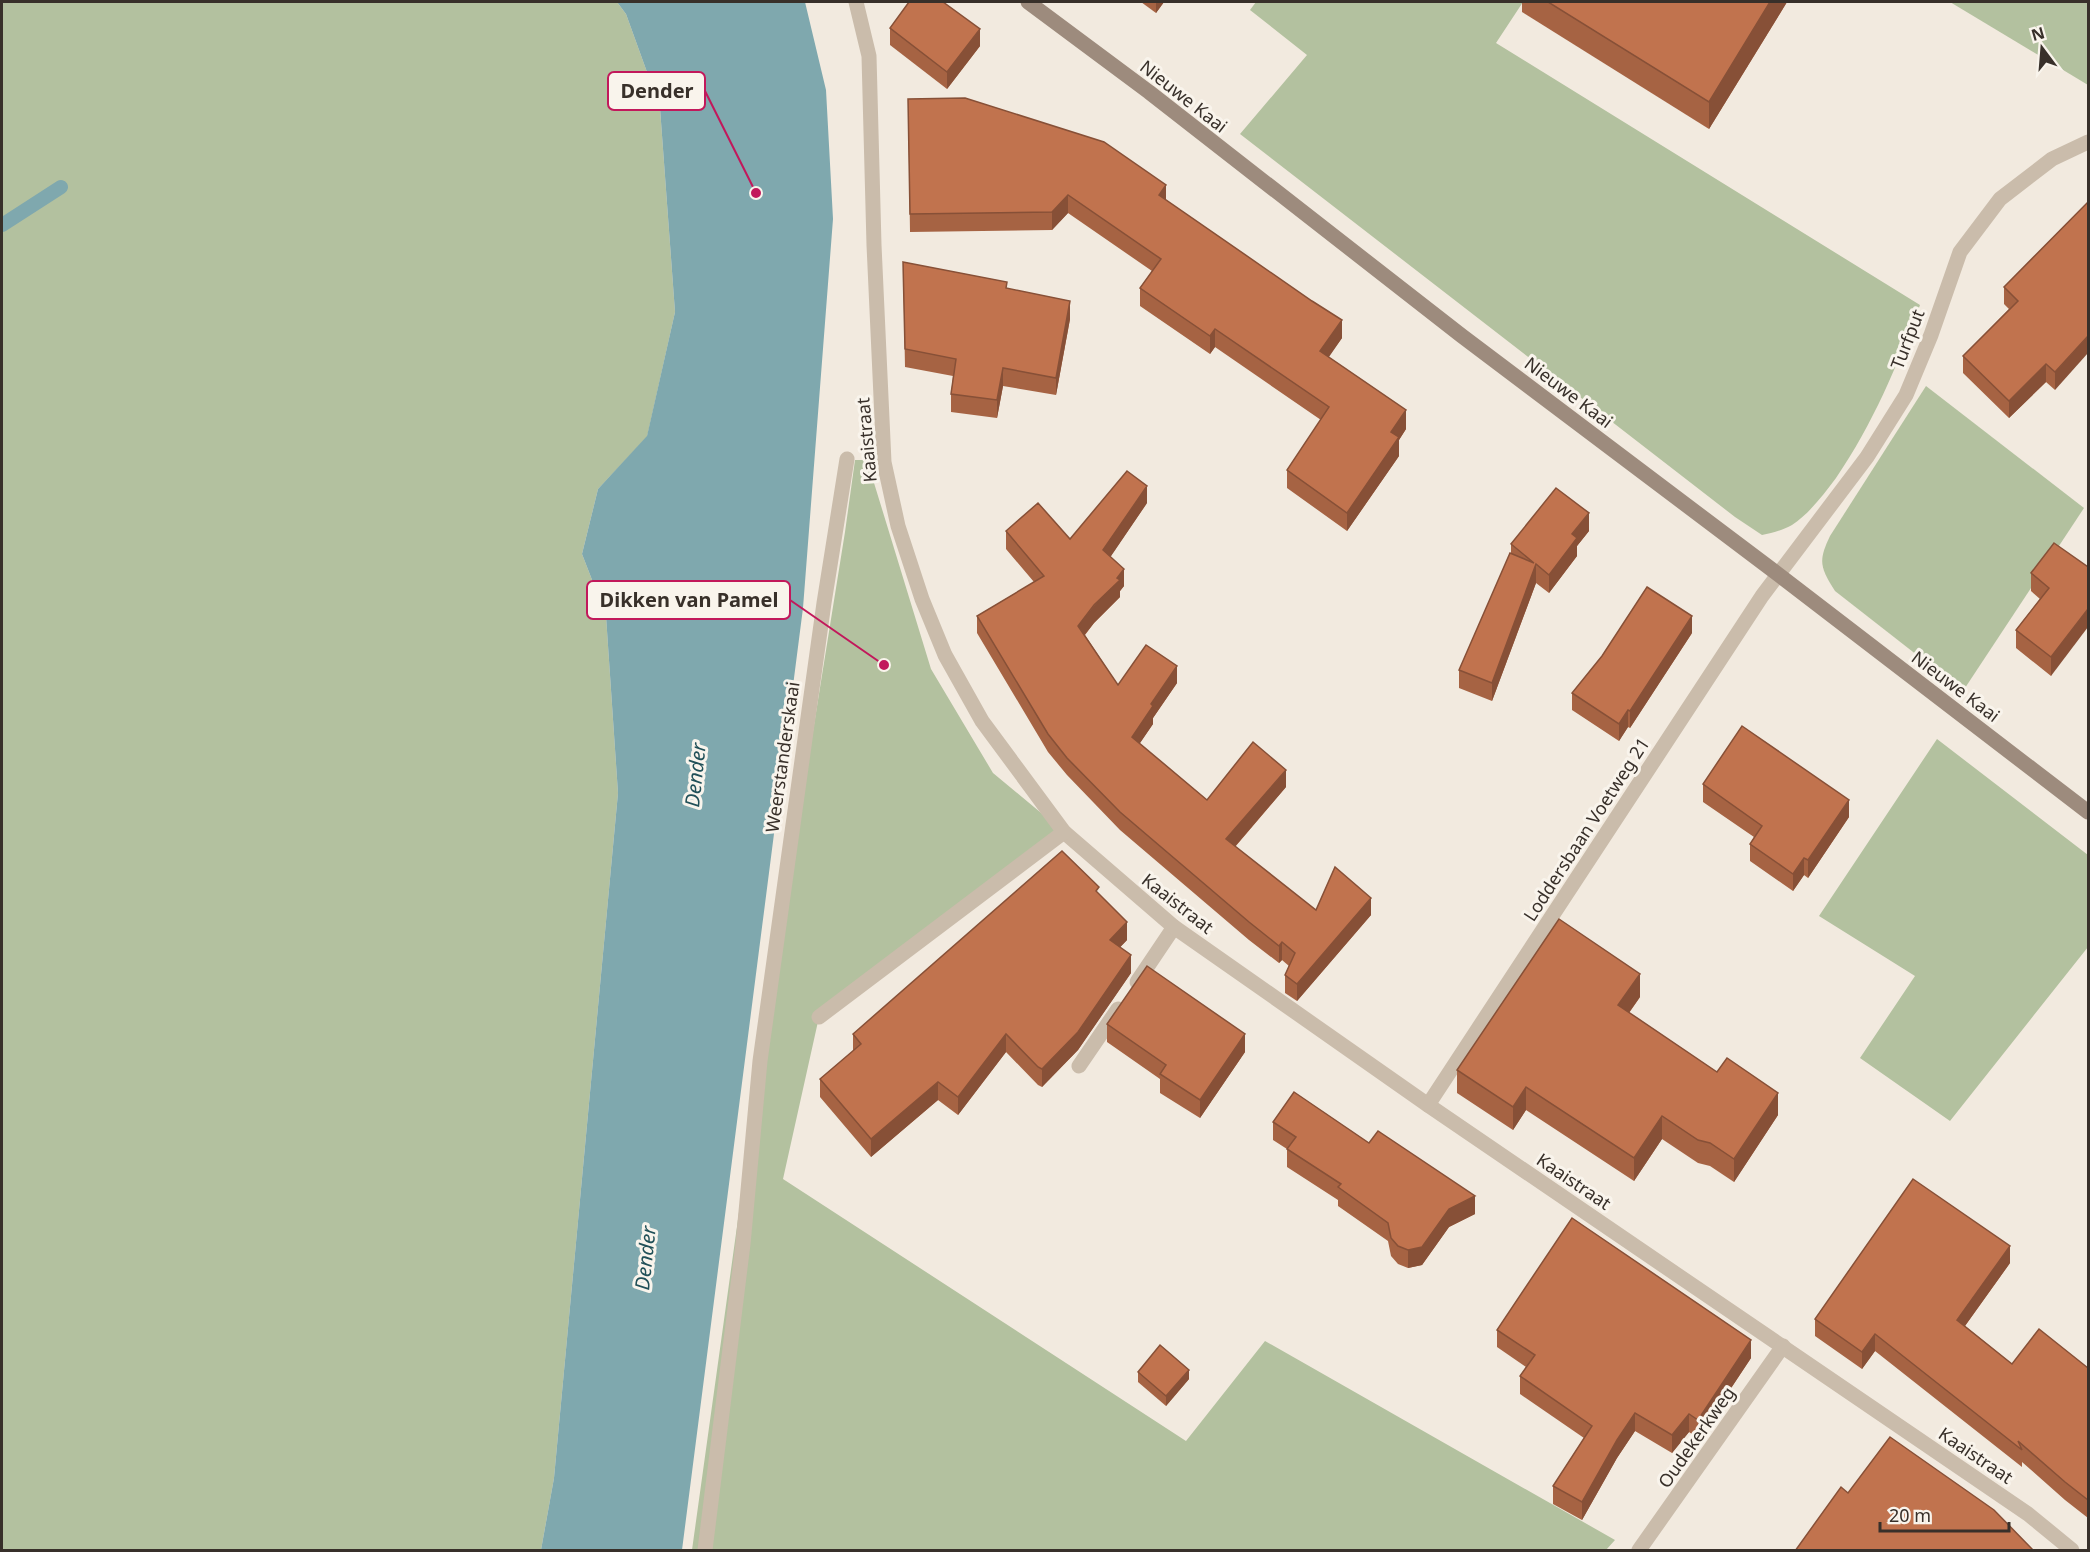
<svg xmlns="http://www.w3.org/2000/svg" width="2090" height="1552" font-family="'Noto Sans',sans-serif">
  <rect width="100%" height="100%" fill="#f2eadf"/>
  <g fill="#b3c19f">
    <path d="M 2,2 L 617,2 L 626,14 L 660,108 L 675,312 L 647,437 L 598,489 L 582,554 L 606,616 L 618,793 L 554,1478 L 541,1550 L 2,1550 Z"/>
    <path d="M 1256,2 L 1523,2 L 1496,43 L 1920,305 C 1897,366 1873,424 1836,478 C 1823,495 1810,513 1792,525 C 1783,530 1772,533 1762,535 L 1735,517 L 1240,134 L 1307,55 L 1250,10 Z"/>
    <path d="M 1950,2 L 2088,2 L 2088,85 Z"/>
    <path d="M 1926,386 L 2084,508 L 1963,691 L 1835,591 C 1820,567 1818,561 1830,536 Z"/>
    <path d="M 855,460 L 867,460 L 931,669 L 993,773 L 1064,832 L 819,1017 L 783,1179 L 1186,1441 L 1265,1341 L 1615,1540 L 1606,1550 L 692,1550 L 760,1061 L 845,532 Z"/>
    <path d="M 1937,739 L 2088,855 L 2088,947 L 1950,1121 L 1860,1058 L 1915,976 L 1819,916 Z"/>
  </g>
  <path fill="#7fa8ae" d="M 617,2 L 805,2 L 826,90 L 833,219 L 803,608 L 682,1550 L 541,1550 L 554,1478 L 618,793 L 606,616 L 582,554 L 598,489 L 647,436 L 675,312 L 660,108 L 626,14 Z"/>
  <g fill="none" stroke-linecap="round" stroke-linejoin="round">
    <path stroke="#7fa8ae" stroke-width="14" d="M 2,225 L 61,187"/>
    <g stroke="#cabcab" stroke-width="15">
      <path d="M 1137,982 L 1174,927"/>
      <path d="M 1079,1066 L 1118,1009"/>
      <path d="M 705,1550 L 743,1244 L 760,1061 L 824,603 L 847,459"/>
    </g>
    <g stroke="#cabcab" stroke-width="15">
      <path d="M 856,2 L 869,56 L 874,245 L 884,462 L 898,526 L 922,599 L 945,655 L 982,721 L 1064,832 L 1174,927 L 1428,1105 L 2028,1514 L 2072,1550"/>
      <path d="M 819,1017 L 1064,832"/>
      <path d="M 1428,1105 L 1762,596 L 1867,457 L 1906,395 L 1931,335 L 1960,252 L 2000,199 L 2052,159 L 2088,142"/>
      <path d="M 1639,1550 L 1783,1346"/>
    </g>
    <path stroke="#9d8b7d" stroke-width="15" d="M 1028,2 L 1149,92 L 1462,336 L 1779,575 L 2088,812"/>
  </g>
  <g fill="#a66343">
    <path d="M 1141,2 L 1164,2 L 1156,13 Z"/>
    <path d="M 1522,2 L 1787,2 L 1709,129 L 1522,12 Z"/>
    <path d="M 890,28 L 980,46 L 947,89 L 890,45 Z"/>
    <path d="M 908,99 L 1166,200 L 1342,338 L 1328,357 L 1406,429 L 1399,440 L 1399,456 L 1347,531 L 1287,488 L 1287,470 L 1321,420 L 1215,347 L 1210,354 L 1140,306 L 1140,288 L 1152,271 L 1068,213 L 1052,230 L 910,232 Z"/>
    <path d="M 2088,202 L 2055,390 L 2046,382 L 2009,418 L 1963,373 L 1963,356 L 2009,309 L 2004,304 L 2004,287 Z"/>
    <path d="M 903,262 L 1007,288 L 1070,319 L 1056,395 L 1003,386 L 997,418 L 951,412 L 951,394 L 953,376 L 905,367 Z"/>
    <path d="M 1147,503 L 1110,557 L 1124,586 L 1120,591 L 1120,597 L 1094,623 L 1085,635 L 1118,685 L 1177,683 L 1153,718 L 1153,724 L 1139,744 L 1207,800 L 1286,787 L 1235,847 L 1316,910 L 1371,915 L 1297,1001 L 1285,993 L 1285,975 L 1289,966 L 1282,960 L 1279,963 L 1249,940 L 1120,830 L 1067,775 L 1048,752 L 977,633 L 977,616 L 1034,582 L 1006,549 L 1006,531 L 1070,539 Z"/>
    <path d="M 1589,531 L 1577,546 L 1577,556 L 1549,593 L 1536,583 L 1492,701 L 1459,688 L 1459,670 L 1511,554 L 1511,544 Z"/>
    <path d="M 2088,567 L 2051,676 L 2016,648 L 2016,630 L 2040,599 L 2031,591 L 2031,573 Z"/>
    <path d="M 1692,633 L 1630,728 L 1628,727 L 1619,741 L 1572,710 L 1572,693 Z"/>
    <path d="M 1703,784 L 1849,817 L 1808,878 L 1804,875 L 1793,891 L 1750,861 L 1750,844 L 1754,837 L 1703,802 Z"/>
    <path d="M 1099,895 L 1127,940 L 1120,947 L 1131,973 L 1078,1050 L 1042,1087 L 1038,1085 L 1006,1052 L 958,1115 L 938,1100 L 871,1157 L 820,1097 L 820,1079 L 853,1051 L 853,1034 Z"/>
    <path d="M 1640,997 L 1629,1013 L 1778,1115 L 1734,1182 L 1710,1166 L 1698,1163 L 1662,1139 L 1634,1181 L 1526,1110 L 1513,1130 L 1457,1093 L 1457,1070 Z"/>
    <path d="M 1107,1024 L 1245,1052 L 1200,1118 L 1160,1093 L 1160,1079 L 1107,1042 Z"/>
    <path d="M 1273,1122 L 1475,1214 L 1449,1227 L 1422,1265 L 1408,1268 L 1398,1264 L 1391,1256 L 1388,1241 L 1338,1206 L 1338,1200 L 1287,1167 L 1287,1149 L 1273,1140 Z"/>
    <path d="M 2010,1263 L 1965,1326 L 2012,1364 L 2088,1368 L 2088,1518 L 2065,1500 L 2022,1462 L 2022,1467 L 1875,1351 L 1862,1369 L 1815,1336 L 1815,1319 Z"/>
    <path d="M 1497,1330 L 1751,1358 L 1698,1438 L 1689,1432 L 1672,1453 L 1635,1431 L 1617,1458 L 1582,1520 L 1553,1504 L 1553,1486 L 1584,1438 L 1520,1394 L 1520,1376 L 1526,1367 L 1497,1347 Z"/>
    <path d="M 1138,1372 L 1189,1379 L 1166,1406 L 1138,1382 Z"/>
  </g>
  <g fill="#875037">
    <path d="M 1156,2 L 1164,2 L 1156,13 Z"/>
    <path d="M 1770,2 L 1787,2 L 1709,129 L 1709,102 Z"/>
    <path d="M 980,29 L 980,46 L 947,89 L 947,72 Z"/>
    <path d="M 1166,185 L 1166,203 L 1159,195 Z"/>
    <path d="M 1068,195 L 1068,213 L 1052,230 L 1052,212 Z"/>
    <path d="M 1070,301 L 1070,319 L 1056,395 L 1056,378 Z"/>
    <path d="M 1342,320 L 1342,338 L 1320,370 L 1320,351 Z"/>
    <path d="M 1215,329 L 1215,347 L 1210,354 L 1210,336 Z"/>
    <path d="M 2088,336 L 2088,353 L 2055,390 L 2055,372 Z"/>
    <path d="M 2046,364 L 2046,382 L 2009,418 L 2009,401 Z"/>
    <path d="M 1003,368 L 1003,386 L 997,418 L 997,400 Z"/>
    <path d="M 1406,410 L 1406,429 L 1399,440 L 1399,456 L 1347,531 L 1347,513 L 1391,432 Z"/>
    <path d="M 1147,486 L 1147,503 L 1103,568 L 1103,550 Z"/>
    <path d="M 1589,513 L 1589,531 L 1577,546 L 1577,556 L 1549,593 L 1549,575 L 1572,534 Z"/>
    <path d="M 1536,564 L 1536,583 L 1492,701 L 1492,683 Z"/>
    <path d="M 1124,569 L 1124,586 L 1120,591 L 1120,597 L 1094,623 L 1078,643 L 1078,626 Z"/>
    <path d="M 2088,609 L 2088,627 L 2051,676 L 2051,657 Z"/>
    <path d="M 1692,616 L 1692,633 L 1630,728 L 1630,711 Z"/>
    <path d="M 1177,666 L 1177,683 L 1153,718 L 1153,724 L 1132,755 L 1132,737 L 1151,704 Z"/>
    <path d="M 1628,710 L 1628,727 L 1619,741 L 1619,724 Z"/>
    <path d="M 1286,770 L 1286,787 L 1226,857 L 1226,839 Z"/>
    <path d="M 1849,800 L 1849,817 L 1808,878 L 1808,860 Z"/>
    <path d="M 1804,858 L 1804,875 L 1793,891 L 1793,874 Z"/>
    <path d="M 1371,898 L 1371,915 L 1297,1001 L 1297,984 Z"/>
    <path d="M 1127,922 L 1127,940 L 1110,958 L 1110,940 Z"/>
    <path d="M 1282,942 L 1282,960 L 1279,963 L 1279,946 Z"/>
    <path d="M 1131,955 L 1131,973 L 1078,1050 L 1042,1087 L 1042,1069 Z"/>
    <path d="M 1640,974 L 1640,997 L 1618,1028 L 1618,1005 Z"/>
    <path d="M 1006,1034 L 1006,1052 L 958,1115 L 958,1097 Z"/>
    <path d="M 1245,1034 L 1245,1052 L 1200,1118 L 1200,1100 Z"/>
    <path d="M 938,1082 L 938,1100 L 871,1157 L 871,1139 Z"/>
    <path d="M 1526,1087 L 1526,1110 L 1513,1130 L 1513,1107 Z"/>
    <path d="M 1778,1093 L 1778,1115 L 1734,1182 L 1734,1159 Z"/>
    <path d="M 1662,1116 L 1662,1139 L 1634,1181 L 1634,1158 Z"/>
    <path d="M 1475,1196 L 1475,1214 L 1449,1227 L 1422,1265 L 1408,1268 L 1408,1250 L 1449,1209 Z"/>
    <path d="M 2010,1246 L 2010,1263 L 1957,1337 L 1957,1320 Z"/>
    <path d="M 1875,1334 L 1875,1351 L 1862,1369 L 1862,1352 Z"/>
    <path d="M 1751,1340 L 1751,1358 L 1698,1438 L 1698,1420 Z"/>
    <path d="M 1189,1370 L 1189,1379 L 1166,1406 L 1166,1396 Z"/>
    <path d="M 1635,1413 L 1635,1431 L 1617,1458 L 1582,1520 L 1582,1502 L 1617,1440 Z"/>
    <path d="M 1689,1414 L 1689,1432 L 1672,1453 L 1672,1435 Z"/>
  </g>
  <g fill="#c1734e" stroke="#875037" stroke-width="1.5">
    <path d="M 909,2 L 943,2 L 980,29 L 947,72 L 890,28 Z"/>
    <path d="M 1548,2 L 1770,2 L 1709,102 Z"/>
    <path d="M 965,98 L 1104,142 L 1166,185 L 1159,195 L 1312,301 L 1342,320 L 1320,351 L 1406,410 L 1391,432 L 1399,437 L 1347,513 L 1287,470 L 1329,407 L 1215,329 L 1210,336 L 1140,288 L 1161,259 L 1068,195 L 1052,212 L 910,214 L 908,99 Z"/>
    <path d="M 2088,202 L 2088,336 L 2055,372 L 2046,364 L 2009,401 L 1963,356 L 2018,301 L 2004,287 Z"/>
    <path d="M 903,262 L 1007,282 L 1006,288 L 1070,301 L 1056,378 L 1003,368 L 997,400 L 951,394 L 956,359 L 905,349 Z"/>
    <path d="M 1127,471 L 1147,486 L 1103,550 L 1124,569 L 1117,578 L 1120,580 L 1094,605 L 1078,626 L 1118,685 L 1146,645 L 1177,666 L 1151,704 L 1153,706 L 1132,737 L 1207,800 L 1253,742 L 1286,770 L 1226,839 L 1316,910 L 1335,867 L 1371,898 L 1297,984 L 1285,975 L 1295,953 L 1282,942 L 1279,946 L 1249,922 L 1120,812 L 1067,758 L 1048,734 L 977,616 L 1044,576 L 1006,531 L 1038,503 L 1070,539 Z"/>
    <path d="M 1556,488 L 1589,513 L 1572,534 L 1577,538 L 1549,575 L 1536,564 L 1492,683 L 1459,670 L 1510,553 L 1534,563 L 1511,544 Z"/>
    <path d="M 2054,543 L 2088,567 L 2088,609 L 2051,657 L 2016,630 L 2049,588 L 2031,573 Z"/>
    <path d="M 1647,587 L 1692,616 L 1630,711 L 1628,710 L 1619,724 L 1572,693 L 1602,656 Z"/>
    <path d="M 1742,726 L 1849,800 L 1808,860 L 1804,858 L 1793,874 L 1750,844 L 1762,826 L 1703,784 Z"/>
    <path d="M 1062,851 L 1099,887 L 1096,891 L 1127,922 L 1110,940 L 1131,955 L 1078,1032 L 1042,1069 L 1038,1067 L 1006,1034 L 958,1097 L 938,1082 L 871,1139 L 820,1079 L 861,1044 L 853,1034 Z"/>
    <path d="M 1559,919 L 1640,974 L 1618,1005 L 1717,1072 L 1727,1058 L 1778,1093 L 1734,1159 L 1710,1143 L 1698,1140 L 1662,1116 L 1634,1158 L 1526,1087 L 1513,1107 L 1457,1070 Z"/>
    <path d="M 1147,966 L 1245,1034 L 1200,1100 L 1160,1074 L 1166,1065 L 1107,1024 Z"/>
    <path d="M 1294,1092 L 1369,1143 L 1378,1131 L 1475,1196 L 1449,1209 L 1422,1247 L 1408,1250 L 1398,1246 L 1391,1238 L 1388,1223 L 1338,1187 L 1341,1184 L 1287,1149 L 1296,1137 L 1273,1122 Z"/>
    <path d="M 1913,1179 L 2010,1246 L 1957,1320 L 2012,1364 L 2039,1329 L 2088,1368 L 2088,1500 L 2065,1482 L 2018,1441 L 2022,1450 L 1875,1334 L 1862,1352 L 1815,1319 Z"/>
    <path d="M 1572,1218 L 1751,1340 L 1698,1420 L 1689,1414 L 1672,1435 L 1635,1413 L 1617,1440 L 1582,1502 L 1553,1486 L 1592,1426 L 1520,1376 L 1535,1355 L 1497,1330 Z"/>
    <path d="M 1160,1345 L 1189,1370 L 1166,1396 L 1138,1372 Z"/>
    <path d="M 1890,1437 L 1994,1510 L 2034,1551 L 1795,1551 L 1841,1487 L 1848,1493 Z"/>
  </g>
  <g text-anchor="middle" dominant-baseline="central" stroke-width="6" stroke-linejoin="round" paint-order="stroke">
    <g font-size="18" fill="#38302a" stroke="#f9f4ec">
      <text transform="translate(1184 96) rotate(38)">Nieuwe Kaai</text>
      <text transform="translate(1907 339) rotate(-69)">Turfput</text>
      <text transform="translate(1569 392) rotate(37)">Nieuwe Kaai</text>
      <text transform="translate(866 440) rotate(-95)">Kaaistraat</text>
      <text transform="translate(1956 686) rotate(37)">Nieuwe Kaai</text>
      <text transform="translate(782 757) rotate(-82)">Weerstanderskaai</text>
      <text transform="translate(1586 829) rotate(-57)">Loddersbaan Voetweg 21</text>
      <text transform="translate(1178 903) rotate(38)">Kaaistraat</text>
      <text transform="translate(1574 1181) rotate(34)">Kaaistraat</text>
      <text transform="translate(1696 1437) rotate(-55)">Oudekerkweg</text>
      <text transform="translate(1976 1455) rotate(34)">Kaaistraat</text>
    </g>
    <g font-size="20" font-style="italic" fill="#215058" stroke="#f9f4ec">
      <text transform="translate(695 775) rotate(-84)">Dender</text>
      <text transform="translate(645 1258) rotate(-84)">Dender</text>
    </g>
  </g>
  <path fill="none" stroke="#c2185b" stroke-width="2" d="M756 193L705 91M884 665L790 600"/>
  <g fill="#c2185b" stroke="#f9f4ec" stroke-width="2">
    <circle cx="756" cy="193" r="6"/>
    <circle cx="884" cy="665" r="6"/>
  </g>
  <g fill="#f9f4ec" stroke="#c2185b" stroke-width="2">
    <rect x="608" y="72" width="97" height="38" rx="6"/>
    <rect x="587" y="581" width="203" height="38" rx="6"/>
  </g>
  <g font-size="20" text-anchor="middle" font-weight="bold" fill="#38302a">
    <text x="657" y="98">Dender</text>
    <text x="689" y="607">Dikken van Pamel</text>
  </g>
  <rect width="2090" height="1552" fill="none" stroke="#38302a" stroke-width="6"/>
  <g transform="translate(2042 48) rotate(344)" stroke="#f9f4ec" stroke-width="4.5" paint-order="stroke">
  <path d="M0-4.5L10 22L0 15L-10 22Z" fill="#38302a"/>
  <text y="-9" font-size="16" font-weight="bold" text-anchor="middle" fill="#38302a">N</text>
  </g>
  <path d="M1880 1522v9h129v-9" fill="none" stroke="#38302a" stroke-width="3"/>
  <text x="1889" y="1522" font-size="18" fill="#38302a" stroke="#f9f4ec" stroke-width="4.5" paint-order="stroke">20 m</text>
</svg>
